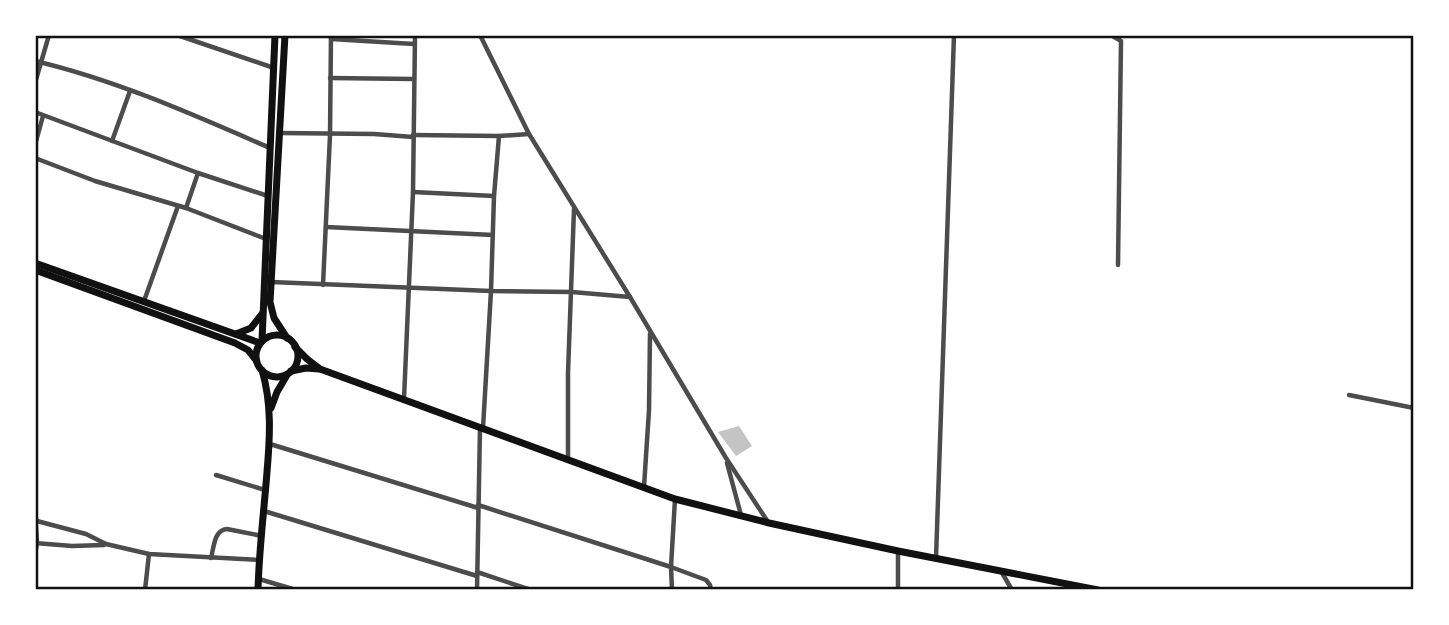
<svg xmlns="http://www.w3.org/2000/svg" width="1449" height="625" font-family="Rubik,sans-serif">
  <rect width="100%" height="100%" fill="#fff"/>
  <path fill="#c4c4c4" d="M 739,426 L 752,446 L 736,456 L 718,432 Z"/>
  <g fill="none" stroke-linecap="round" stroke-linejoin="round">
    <g stroke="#4c4c4c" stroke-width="4.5">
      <path d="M 177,35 L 274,68"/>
      <path d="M 480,35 L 529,134 L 630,297 L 726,458 L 768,522"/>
      <path d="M 1111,35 L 1121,41 L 1118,265"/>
      <path d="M 331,39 L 414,44"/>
      <path d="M 35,61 C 116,80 194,115 270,148"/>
      <path d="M 330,78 L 413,79"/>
      <path d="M 35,83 L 49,35"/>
      <path d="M 35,112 L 198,173 L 268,196"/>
      <path d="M 281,133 L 374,134 L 413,137"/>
      <path d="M 413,135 L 499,136 L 529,134"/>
      <path d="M 112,141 L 130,91"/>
      <path d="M 35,145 L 43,116"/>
      <path d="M 35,158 L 95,181 L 186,208 L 266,239"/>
      <path d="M 413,192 L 494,196"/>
      <path d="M 186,208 L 198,173"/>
      <path d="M 326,227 L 493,235"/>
      <path d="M 271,282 L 491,291 L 572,292 L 630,297"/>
      <path d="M 323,285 L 330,135 L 331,35"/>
      <path d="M 144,301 L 178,206"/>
      <path d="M 1349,395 L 1414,408"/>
      <path d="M 404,399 L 413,192 L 415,35"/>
      <path d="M 483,428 L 491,291 L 494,196 L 499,136"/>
      <path d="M 270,444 L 478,508"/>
      <path d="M 568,459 L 568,373 L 574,209"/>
      <path d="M 727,463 L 741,515"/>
      <path d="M 216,475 L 265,490"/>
      <path d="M 644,487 L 649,410 L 650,334"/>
      <path d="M 478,505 L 671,567 L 706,580 L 710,585 L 711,590"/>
      <path d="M 35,511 L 37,543 L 35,555"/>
      <path d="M 264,511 L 477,576"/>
      <path d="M 37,521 L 86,534 L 106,544 L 149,554 L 259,560"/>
      <path d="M 35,543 L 72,546 L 104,545"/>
      <path d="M 211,558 C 214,547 214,530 227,529 L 262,536"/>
      <path d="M 936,558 L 954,35"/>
      <path d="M 1001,571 L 1012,590"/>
      <path d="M 477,572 L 531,590"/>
      <path d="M 259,579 L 296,590"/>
      <path d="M 145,590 L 149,554"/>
      <path d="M 477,590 L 480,428"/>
      <path d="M 672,590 L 671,567 L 675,499"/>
      <path d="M 898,590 L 898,551"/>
    </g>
    <g stroke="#111" stroke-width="7">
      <path d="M 285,35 L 270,302 L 274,318 L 287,338"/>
      <path d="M 35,263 L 260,343"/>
      <path d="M 35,270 L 235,343 L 248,350 L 256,360"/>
      <path d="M 236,334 L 251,328 L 262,314"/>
      <circle cx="277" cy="356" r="21"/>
      <path d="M 262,341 L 275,35"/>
      <path d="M 295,347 L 307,359 L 320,369 L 675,499 L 769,523 L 898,551 L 1098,590"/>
      <path d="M 291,371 L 306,368 L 319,369"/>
      <path d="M 271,408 L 277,392 L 287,375"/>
      <path d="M 258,590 C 259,550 264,511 267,472 C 270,437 272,404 262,370"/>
    </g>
  </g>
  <rect width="1449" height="625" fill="none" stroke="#ffffff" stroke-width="74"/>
  <rect x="37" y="37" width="1375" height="551" fill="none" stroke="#111" stroke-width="2.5"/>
</svg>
